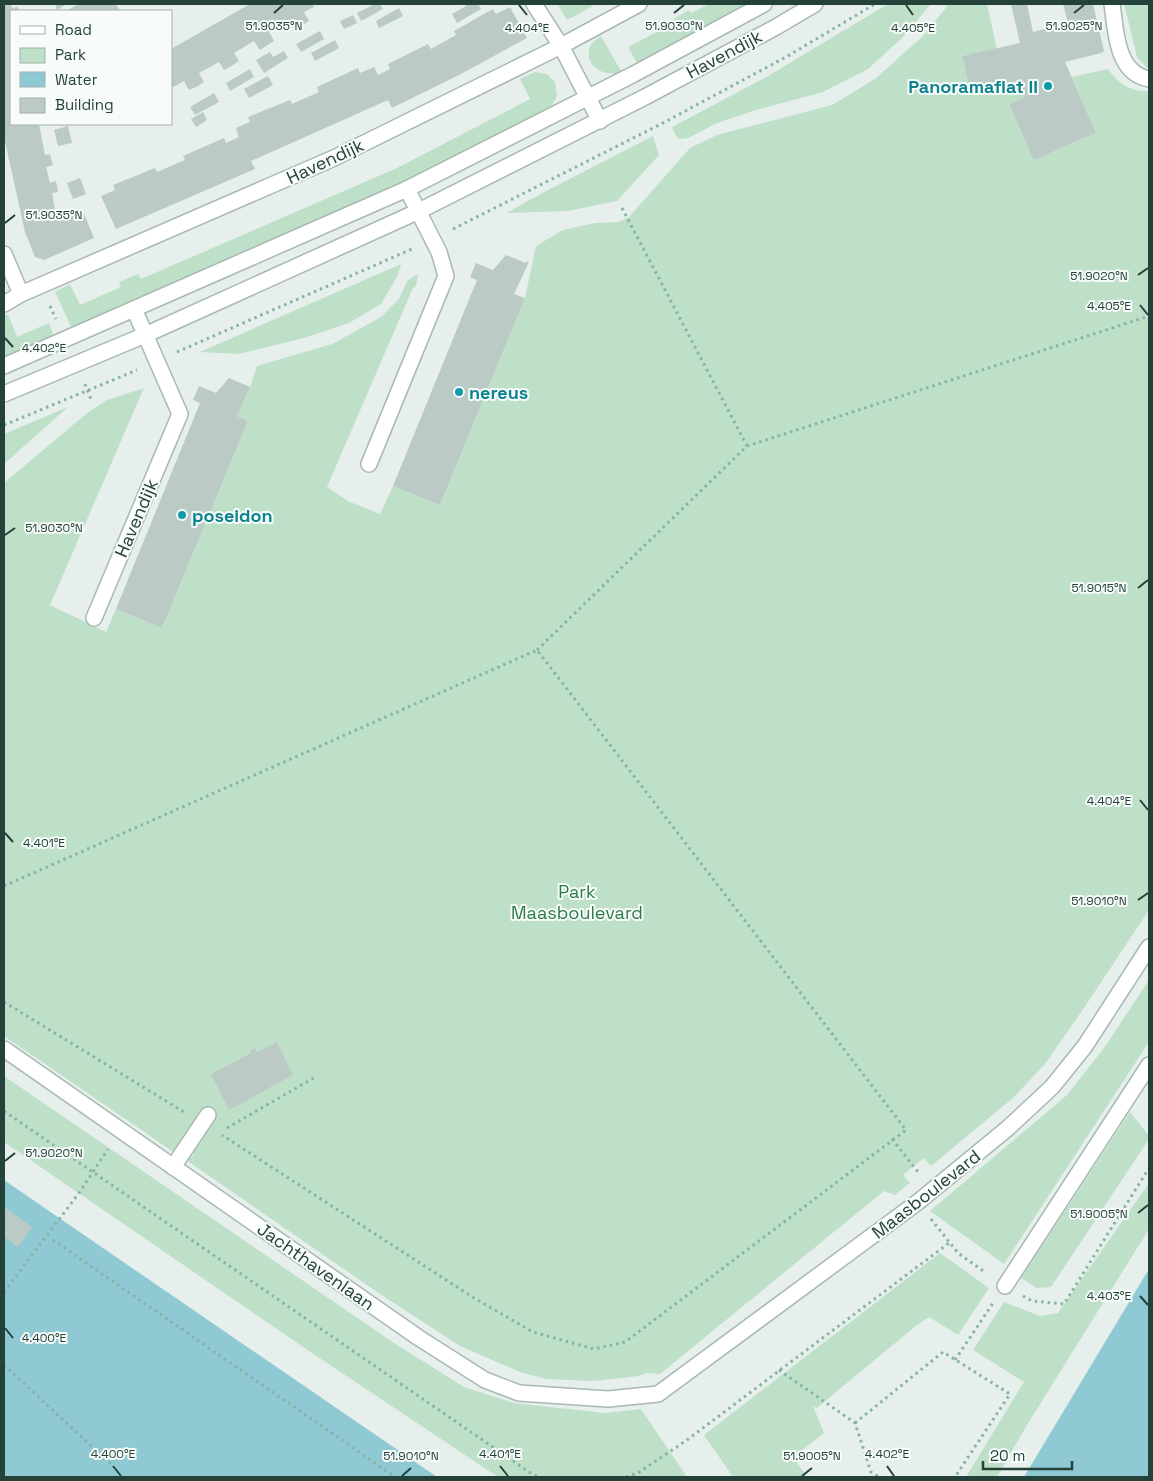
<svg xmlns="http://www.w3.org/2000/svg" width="1153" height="1481" font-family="'Space Grotesk',sans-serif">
  <rect width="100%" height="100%" fill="#e6efeb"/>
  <g fill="#bfe0c8">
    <path d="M 557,4 L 591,4 L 593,6 L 567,20 Z"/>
    <path d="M 709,4 L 750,4 L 637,63 L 628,47 L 668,26 L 667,23 L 689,10 L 691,13 Z"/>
    <path d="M 888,4 L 931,4 L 902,38 L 868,69 L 823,92 L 756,110 L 717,123 L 688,138 L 679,139 L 675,134 L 672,127 L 768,76 Z"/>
    <path d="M 949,4 L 987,4 L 997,49 L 962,56 L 971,92 L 1019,80 L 1025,97 L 1009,104 L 1033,159 L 1074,143 L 1096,133 L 1072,77 L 1108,69 C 1119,84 1130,92 1149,91 L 1149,910 L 1086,1005 L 1045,1064 L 1013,1098 L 931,1166 L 924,1158 L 903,1175 L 910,1183 L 895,1195 L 884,1191 L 660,1374 L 646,1373 L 639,1376 L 593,1381 L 546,1379 L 520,1372 L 460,1346 L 380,1294 L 186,1160 L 194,1155 L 181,1146 L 172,1151 L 4,1036 L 4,483 L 87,413 L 107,400 L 144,388 L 50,605 L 106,632 L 116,609 L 162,628 L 248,421 L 237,416 L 251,385 L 257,366 L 332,344 L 381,317 L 399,299 L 408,280 L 418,274 L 416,286 L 413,288 L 327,487 L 348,501 L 380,514 L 393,486 L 440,505 L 525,298 L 536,246 L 563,230 L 595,223 L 618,222 L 629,217 L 690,148 L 717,135 L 832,105 L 875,79 L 922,37 Z"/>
    <path d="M 1124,4 L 1149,4 L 1149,69 L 1146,67 L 1137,57 Z"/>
    <path d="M 601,36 L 621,71 L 614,76 L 613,73 C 599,75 584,62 590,47 C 592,42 596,39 601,36 Z"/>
    <path d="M 535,72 L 547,74 L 555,82 L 557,96 L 550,108 L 433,168 L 379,194 L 72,329 L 55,292 L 70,284 L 80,305 L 121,287 L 119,282 L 138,274 L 141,279 L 397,168 L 530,99 L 520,79 Z"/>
    <path d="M 653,136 L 659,155 L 617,201 L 568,211 L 506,213 L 550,189 Z"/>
    <path d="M 401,264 L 397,277 L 381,304 L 349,323 L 304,338 L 239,354 L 200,352 Z"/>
    <path d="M 8,314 L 17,337 L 49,323 L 54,337 L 4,358 L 4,316 Z"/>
    <path d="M 68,407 L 4,464 L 4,434 Z"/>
    <path d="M 1149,980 L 1149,1042 L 1004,1264 L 930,1211 L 1067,1095 L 1104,1048 Z"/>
    <path d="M 4,1076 L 394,1343 L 464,1387 L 514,1403 L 605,1413 L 641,1409 L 687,1477 L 498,1477 L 306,1349 L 4,1142 Z"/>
    <path d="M 1130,1112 L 1149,1136 L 1149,1139 L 1051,1287 L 1037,1288 L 1021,1278 Z"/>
    <path d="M 1149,1183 L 1149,1229 L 1024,1430 L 997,1477 L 966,1477 L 1024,1382 L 973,1350 L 1004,1302 L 1040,1316 L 1058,1313 Z"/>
    <path d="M 940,1253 L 989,1288 L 958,1335 L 929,1317 L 917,1325 L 817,1408 L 813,1406 L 824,1433 L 793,1457 L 807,1477 L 733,1477 L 704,1435 Z"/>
  </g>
  <g fill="#8ec9d4">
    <path d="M 4,1180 L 65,1222 L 437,1477 L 4,1477 Z"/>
    <path d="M 1149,1269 L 1149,1477 L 1024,1477 Z"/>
  </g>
  <g fill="#bbcac4">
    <path d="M 4,4 L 11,4 L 12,8 L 18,7 L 19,11 L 11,11 L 11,124 L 39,124 L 45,155 L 50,154 L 53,165 L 46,167 L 50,183 L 56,181 L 58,192 L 52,193 L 55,210 L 62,209 L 64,217 L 82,209 L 94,238 L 44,260 L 35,257 L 25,232 L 4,137 Z"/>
    <path d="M 55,4 L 67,4 L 57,10 Z"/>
    <path d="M 79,4 L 116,4 L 120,11 L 66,11 Z"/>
    <path d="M 250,4 L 313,4 L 314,7 L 304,12 L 309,21 L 294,30 L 289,21 L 269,32 L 274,41 L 260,50 L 254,41 L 234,53 L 239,61 L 233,65 L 224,70 L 219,62 L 199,73 L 204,82 L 198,86 L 189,90 L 184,81 L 173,87 L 171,84 L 171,49 Z"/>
    <path d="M 375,4 L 380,4 L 383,9 L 361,21 L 357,13 Z"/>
    <path d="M 465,4 L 478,4 L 481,9 L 457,23 L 452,14 L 466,6 Z"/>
    <path d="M 1011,4 L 1027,4 L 1033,32 L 1068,23 L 1063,4 L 1093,4 L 1104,51 L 1101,53 L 1065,62 L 1096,133 L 1036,159 L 1033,159 L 1009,104 L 1025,97 L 1019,80 L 971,93 L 962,56 L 1020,43 Z"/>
    <path d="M 510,7 L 527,38 L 461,74 L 392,108 L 388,100 L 251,161 L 255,169 L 116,229 L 101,196 L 115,190 L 113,185 L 155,168 L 157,172 L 185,160 L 183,156 L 224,138 L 226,143 L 239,137 L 236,128 L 250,122 L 248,117 L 290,100 L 292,104 L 319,92 L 317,87 L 358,68 L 360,73 L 374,67 L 378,75 L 390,69 L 388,64 L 428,44 L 431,49 L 456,35 L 454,31 L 484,14 L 493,9 L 496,14 Z"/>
    <path d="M 399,8 L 403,16 L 379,28 L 376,21 Z"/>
    <path d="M 353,15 L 357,23 L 344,29 L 340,21 Z"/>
    <path d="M 320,31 L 324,39 L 301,52 L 296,44 Z"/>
    <path d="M 335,40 L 339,48 L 315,61 L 311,53 Z"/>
    <path d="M 284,51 L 288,58 L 264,73 L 256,60 L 270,52 L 273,57 Z"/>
    <path d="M 250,69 L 254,77 L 230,91 L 226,83 Z"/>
    <path d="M 268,76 L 273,85 L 249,98 L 244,89 Z"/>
    <path d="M 214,93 L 219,102 L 195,115 L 190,107 Z"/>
    <path d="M 203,112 L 207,120 L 196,127 L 191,119 Z"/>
    <path d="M 68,126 L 72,143 L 58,146 L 54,130 Z"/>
    <path d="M 80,178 L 86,194 L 73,199 L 67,183 Z"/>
    <path d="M 506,255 L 526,263 L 527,261 L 529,262 L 514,294 L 525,298 L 440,505 L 393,486 L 477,280 L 470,277 L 476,263 L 493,270 Z"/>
    <path d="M 229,378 L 250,387 L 237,416 L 248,421 L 162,628 L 116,609 L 200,403 L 193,400 L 199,386 L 216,393 Z"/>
    <path d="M 277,1042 L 293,1075 L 270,1087 L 270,1088 L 229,1110 L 211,1074 L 251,1053 L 250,1050 L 255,1048 L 257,1052 Z"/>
    <path d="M 4,1207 L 32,1227 L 18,1247 L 4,1237 Z"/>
  </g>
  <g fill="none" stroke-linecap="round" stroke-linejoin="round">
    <defs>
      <g id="minor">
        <path d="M 534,4 L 561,46 L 600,121"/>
        <path d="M 1112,4 C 1116,31 1116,73 1149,79"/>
        <path d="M 4,254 L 21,294"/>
        <path d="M 4,304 L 21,294 L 334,158 L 561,46 L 639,4"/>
        <path d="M 4,366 L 407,189 L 634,74 L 764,4"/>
        <path d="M 4,394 L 145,335 L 419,211 L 645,97 L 776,27 L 815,4"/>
        <path d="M 369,464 L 446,276 L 439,252 L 407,189"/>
        <path d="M 94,618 L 180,414 L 134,309"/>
        <path d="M 4,1049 L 419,1338 L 485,1380 L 519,1393 L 608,1399 L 658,1394 L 918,1202 L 1008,1128 L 1052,1087 L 1085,1046 L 1149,947"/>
        <path d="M 173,1167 L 208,1115"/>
        <path d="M 1005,1286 L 1149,1065"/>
      </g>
    </defs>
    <use href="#minor" stroke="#a8b8b2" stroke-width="18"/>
    <g stroke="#86b3a5" stroke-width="3" stroke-dasharray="2.5 4" stroke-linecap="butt">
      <path d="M 622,208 L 747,446"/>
      <path d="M 453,229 L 661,124 L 786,57 L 875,4"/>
      <path d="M 50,306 L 56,319"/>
      <path d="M 177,352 L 412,249"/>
      <path d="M 85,384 L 92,402"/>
      <path d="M 4,425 L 137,370"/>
      <path d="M 537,650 L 747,446 L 1149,316"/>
      <path d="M 4,886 L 537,650 L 906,1130 L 625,1342 L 594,1349 L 533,1332 L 474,1298 L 222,1135"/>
      <path d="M 4,1002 L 184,1112"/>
      <path d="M 4,1111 L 532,1474 L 539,1477"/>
      <path d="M 227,1128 L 317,1076"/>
      <path d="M 892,1139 L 918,1172"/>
      <path d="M 931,1219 L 958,1253 L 986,1273"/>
      <path d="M 53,1240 L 395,1477"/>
      <path d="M 4,1292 L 79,1193 L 108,1149"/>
      <path d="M 1023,1296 L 1032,1301 L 1064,1304 L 1149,1168"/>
      <path d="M 955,1360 L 993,1303"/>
      <path d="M 4,1365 L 113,1466"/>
      <path d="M 779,1370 L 855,1423 L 871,1472 L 879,1477"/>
      <path d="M 855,1423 L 943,1352 L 1010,1394 L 955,1477"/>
      <path d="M 626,1477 L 638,1473 L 687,1440 L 949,1243"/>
    </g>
    <use href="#minor" stroke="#fff" stroke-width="15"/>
  </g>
  <path fill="none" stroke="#24423a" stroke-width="2" d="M 519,5 L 527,15M 906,5 L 913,15M 274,13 L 283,5M 674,13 L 684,5M 1074,13 L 1084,5M 5,223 L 15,215M 1138,275 L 1148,268M 1140,305 L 1148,315M 5,338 L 13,347M 5,535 L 15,528M 1138,588 L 1148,580M 1140,800 L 1148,810M 5,833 L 13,842M 1138,900 L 1148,893M 5,1161 L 15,1153M 1138,1213 L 1148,1205M 1140,1296 L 1148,1305M 5,1328 L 13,1338M 113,1466 L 121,1476M 500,1466 L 508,1476M 887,1466 L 894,1476M 402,1476 L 411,1468M 802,1476 L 812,1468"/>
  <g fill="#0f9aa8" stroke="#f7fbf9" stroke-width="2">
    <circle cx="1048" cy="86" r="5"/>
    <circle cx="459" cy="392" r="5"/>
    <circle cx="182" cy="515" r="5"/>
  </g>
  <g text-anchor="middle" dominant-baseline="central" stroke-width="4" stroke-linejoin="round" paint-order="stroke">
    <g font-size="18" fill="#24423a" stroke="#f7fbf9">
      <text transform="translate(724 54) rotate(-28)">Havendijk</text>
      <text transform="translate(325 161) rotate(-25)">Havendijk</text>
      <text transform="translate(136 518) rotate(-67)">Havendijk</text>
      <text transform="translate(926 1194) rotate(-38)">Maasboulevard</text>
      <text transform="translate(316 1266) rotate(35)">Jachthavenlaan</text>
    </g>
    <g font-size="18" font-weight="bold" fill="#0d838f" stroke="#f7fbf9" text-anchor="start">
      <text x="1038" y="86" text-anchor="end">Panoramaflat II</text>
      <text x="469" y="392">nereus</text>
      <text x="192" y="515">poseidon</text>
    </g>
    <g font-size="18" fill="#2d7a4b" stroke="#f7fbf9">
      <text x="577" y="891">Park<tspan x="577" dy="21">Maasboulevard</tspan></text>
    </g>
  </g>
  <g font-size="12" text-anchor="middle" fill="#24423a" stroke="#f7fbf9" stroke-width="4" stroke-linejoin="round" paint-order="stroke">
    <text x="274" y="30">51.9035°N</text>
    <text x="674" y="30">51.9030°N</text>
    <text x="1074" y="30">51.9025°N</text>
    <text x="527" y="32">4.404°E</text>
    <text x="913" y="32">4.405°E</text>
    <text x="54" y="219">51.9035°N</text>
    <text x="1099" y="280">51.9020°N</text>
    <text x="1109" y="310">4.405°E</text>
    <text x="44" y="352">4.402°E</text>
    <text x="54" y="532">51.9030°N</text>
    <text x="1099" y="592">51.9015°N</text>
    <text x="1109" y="805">4.404°E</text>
    <text x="44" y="847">4.401°E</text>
    <text x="1099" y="905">51.9010°N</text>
    <text x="54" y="1157">51.9020°N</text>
    <text x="1099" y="1218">51.9005°N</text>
    <text x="1109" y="1300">4.403°E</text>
    <text x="44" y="1342">4.400°E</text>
    <text x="113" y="1458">4.400°E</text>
    <text x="500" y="1458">4.401°E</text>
    <text x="887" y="1458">4.402°E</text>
    <text x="411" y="1460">51.9010°N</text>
    <text x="812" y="1460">51.9005°N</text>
  </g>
  <rect width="1153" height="1481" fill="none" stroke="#24423a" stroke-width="10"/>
  <rect x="10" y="10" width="162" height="115" fill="#f7fbf9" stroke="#a3b1ad"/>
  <rect x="20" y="26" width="25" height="8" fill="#ffffff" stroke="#a3b1ad"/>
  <text x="55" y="35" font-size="15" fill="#24423a">Road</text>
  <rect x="20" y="48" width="25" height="15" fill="#bfe0c8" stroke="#a3b1ad"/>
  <text x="55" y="60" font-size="15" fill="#24423a">Park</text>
  <rect x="20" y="72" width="25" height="15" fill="#8ec9d4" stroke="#a3b1ad"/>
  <text x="55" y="85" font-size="15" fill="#24423a">Water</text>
  <rect x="20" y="98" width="25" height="15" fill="#bbcac4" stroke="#a3b1ad"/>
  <text x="55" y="110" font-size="15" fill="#24423a">Building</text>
  <path d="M983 1461v8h89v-8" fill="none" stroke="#24423a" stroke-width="2.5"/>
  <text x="990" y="1461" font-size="15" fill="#24423a" stroke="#f7fbf9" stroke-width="4" paint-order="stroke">20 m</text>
</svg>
